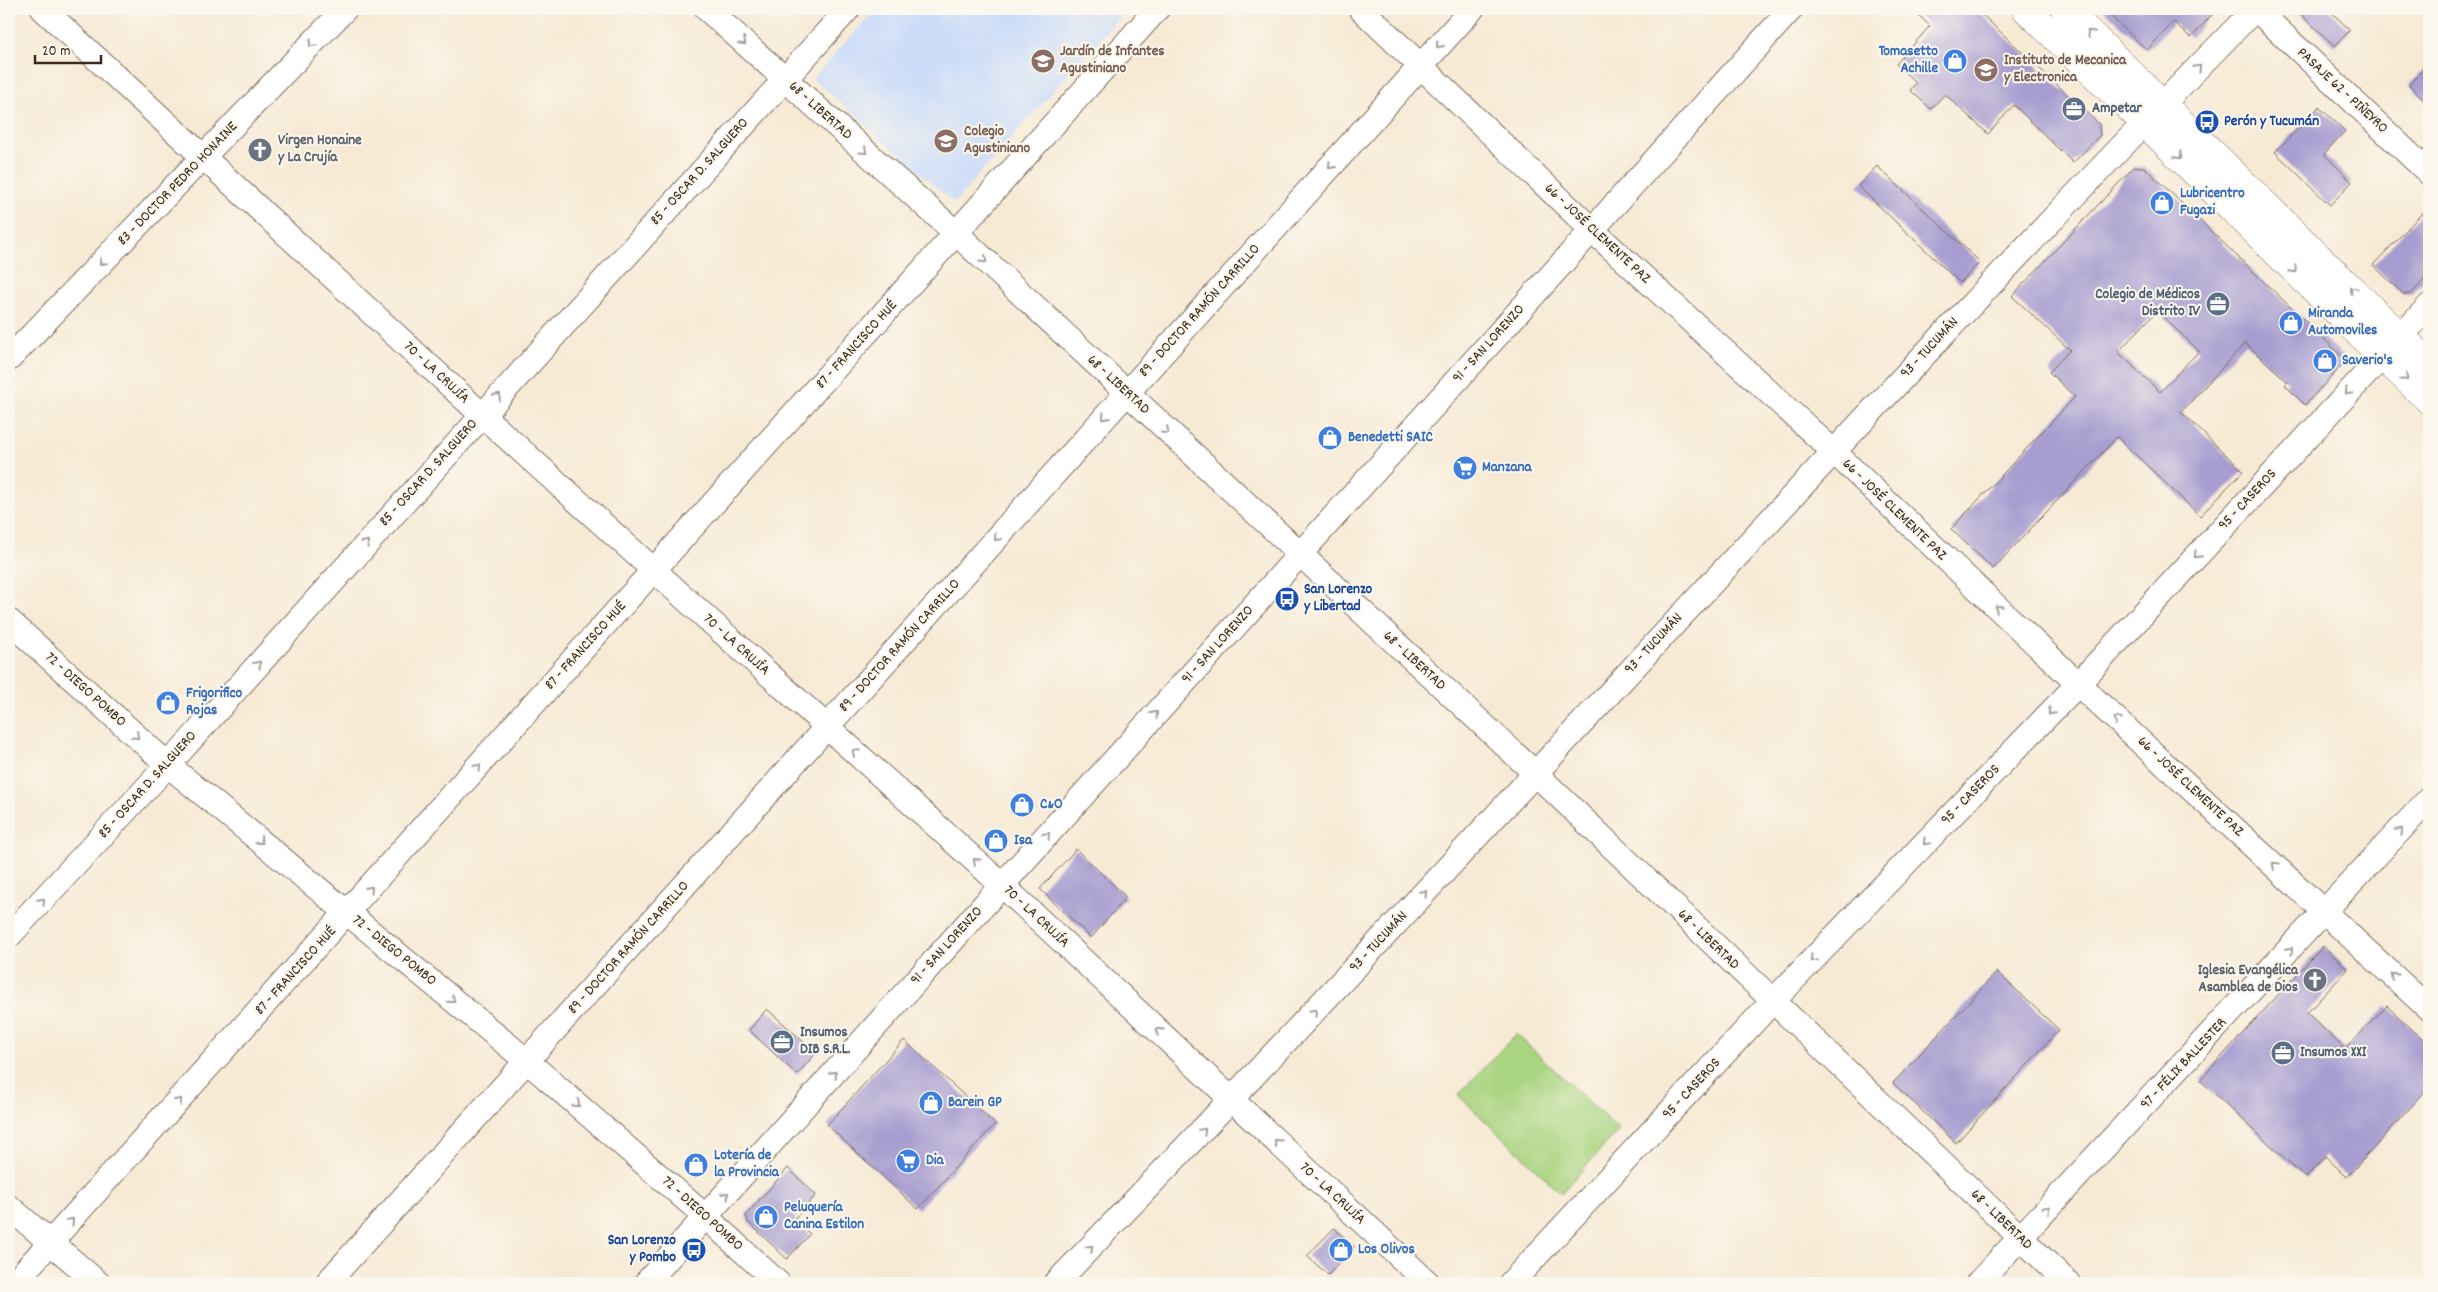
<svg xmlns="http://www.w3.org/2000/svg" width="2438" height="1292" font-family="Dekko,sans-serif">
  <rect width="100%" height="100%" fill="#fbf7ec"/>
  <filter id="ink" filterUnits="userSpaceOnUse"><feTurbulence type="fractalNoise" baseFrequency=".02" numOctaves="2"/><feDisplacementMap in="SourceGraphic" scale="10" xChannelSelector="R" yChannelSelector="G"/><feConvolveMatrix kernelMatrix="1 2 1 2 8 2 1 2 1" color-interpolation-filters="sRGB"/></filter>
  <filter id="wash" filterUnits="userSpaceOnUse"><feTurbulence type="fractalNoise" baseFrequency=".0096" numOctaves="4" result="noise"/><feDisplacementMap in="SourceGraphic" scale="20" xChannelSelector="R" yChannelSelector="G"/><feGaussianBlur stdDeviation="1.12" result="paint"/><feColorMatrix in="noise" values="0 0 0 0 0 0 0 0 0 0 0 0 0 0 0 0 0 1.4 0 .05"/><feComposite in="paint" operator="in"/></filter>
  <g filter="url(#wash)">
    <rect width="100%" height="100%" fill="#f7ead5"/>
    <path fill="#cbdcf9" d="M 876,9 L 1126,9 L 954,203 L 813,78 Z"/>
    <path fill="#a9d480" stroke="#727f4f" d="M 1516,1034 L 1619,1130 L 1561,1193 L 1458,1095 Z"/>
    <g id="blocks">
      <g fill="#a79dd0" fill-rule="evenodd">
        <path d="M 1912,9 L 1976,9 L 2099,124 L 2100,135 L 2073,163 L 2014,105 L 1988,134 L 1945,94 L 1931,109 L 1910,90 L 1916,83 L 1896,64 L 1930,26 Z"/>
        <path d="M 2103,9 L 2217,9 L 2191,38 L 2174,22 L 2147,50 Z"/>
        <path d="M 2295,9 L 2328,9 L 2350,30 L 2335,46 Z"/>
        <path d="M 2429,63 L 2429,104 L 2409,85 Z"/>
        <path d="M 2319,107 L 2345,131 L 2324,154 L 2352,182 L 2330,205 L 2275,152 Z"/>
        <path d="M 1877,166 L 1980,262 L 1960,283 L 1858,186 Z"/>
        <path d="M 2134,167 L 2144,167 L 2284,301 L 2342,356 L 2342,365 L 2305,405 L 2285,385 L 2288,382 L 2245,343 L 2181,412 L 2243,471 L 2200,516 L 2117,437 L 1993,569 L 1951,529 L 2075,397 L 2049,372 L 2070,350 L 2012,296 ZM 2157,311 L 2199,351 L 2160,392 L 2118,352 Z"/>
        <path d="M 2429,206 L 2429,275 L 2411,294 L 2403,294 L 2373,265 Z"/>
        <path d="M 1076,849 L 1126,897 L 1091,938 L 1040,889 Z"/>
        <path d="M 2323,946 L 2348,969 L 2307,1013 L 2345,1049 L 2387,1006 L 2429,1045 L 2429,1087 L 2347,1177 L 2325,1156 L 2306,1178 L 2200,1080 Z"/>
        <path d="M 1997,972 L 2059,1030 L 1956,1143 L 1893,1083 Z"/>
        <path d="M 767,1009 L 816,1053 L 797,1075 L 749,1030 Z"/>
        <path d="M 904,1040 L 995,1124 L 918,1209 L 827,1125 Z"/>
        <path d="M 788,1168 L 816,1195 L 794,1219 L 810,1234 L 787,1259 L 748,1222 L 746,1215 Z"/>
        <path d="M 1334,1228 L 1354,1247 L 1328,1275 L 1307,1256 Z"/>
      </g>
    </g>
  </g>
  <g filter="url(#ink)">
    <use href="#blocks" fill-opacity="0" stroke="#7d6d5e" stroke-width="1"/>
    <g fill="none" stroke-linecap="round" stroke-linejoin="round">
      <defs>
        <g id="minor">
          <path d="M 43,9 L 481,414 L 1002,885 L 1428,1283"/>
          <path d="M 707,9 L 957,234 L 1535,773 L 2068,1283"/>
          <path d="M 1361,9 L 1592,230 L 1833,451 L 2078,684 L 2429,1009"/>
          <path d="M 2256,9 L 2429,173"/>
          <path d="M 9,359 L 345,9"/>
          <path d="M 9,621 L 168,765 L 527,1061 L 706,1217 L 778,1283"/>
          <path d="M 9,936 L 168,765 L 848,9"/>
          <path d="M 9,1207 L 98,1283"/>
          <path d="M 14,1283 L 1157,9"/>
          <path d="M 327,1283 L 1472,9"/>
          <path d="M 646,1283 L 1002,885 L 1791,9"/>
          <path d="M 1056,1283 C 1461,863 1847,426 2255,9"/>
          <path d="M 1511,1283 L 1773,1001 L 2078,684 L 2429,306"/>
          <path d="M 1978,1283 L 2429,799"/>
        </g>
        <g id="major">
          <path d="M 2026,9 L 2144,122 L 2382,356 L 2429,400"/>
          <path d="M 2065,9 L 2384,321 L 2429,363"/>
        </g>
      </defs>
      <use href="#minor" stroke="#7d6d5e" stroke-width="26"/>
      <use href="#major" stroke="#7d6d5e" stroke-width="29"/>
      <use href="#minor" stroke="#fff" stroke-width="24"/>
      <use href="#major" stroke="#fff" stroke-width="28"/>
    </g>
    <defs><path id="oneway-chevron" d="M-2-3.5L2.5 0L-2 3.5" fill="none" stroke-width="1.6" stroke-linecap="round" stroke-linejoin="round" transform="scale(1.25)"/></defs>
    <g stroke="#a79f9a">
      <use href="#oneway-chevron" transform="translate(2090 33) rotate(-136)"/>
      <use href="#oneway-chevron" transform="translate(743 42) rotate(43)"/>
      <use href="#oneway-chevron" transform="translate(312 44) rotate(134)"/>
      <use href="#oneway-chevron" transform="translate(1439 45) rotate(132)"/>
      <use href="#oneway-chevron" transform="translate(2198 68) rotate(-46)"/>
      <use href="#oneway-chevron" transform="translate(864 151) rotate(42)"/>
      <use href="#oneway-chevron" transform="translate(2179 156) rotate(45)"/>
      <use href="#oneway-chevron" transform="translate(1331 166) rotate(132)"/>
      <use href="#oneway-chevron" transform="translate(984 260) rotate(43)"/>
      <use href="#oneway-chevron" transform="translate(102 262) rotate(134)"/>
      <use href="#oneway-chevron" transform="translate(2294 270) rotate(45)"/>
      <use href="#oneway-chevron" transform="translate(2353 290) rotate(-135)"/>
      <use href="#oneway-chevron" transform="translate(2405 378) rotate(42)"/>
      <use href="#oneway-chevron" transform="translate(2348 392) rotate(133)"/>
      <use href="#oneway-chevron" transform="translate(498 396) rotate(-48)"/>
      <use href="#oneway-chevron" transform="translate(1105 417) rotate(132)"/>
      <use href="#oneway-chevron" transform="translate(1166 431) rotate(43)"/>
      <use href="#oneway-chevron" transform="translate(997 538) rotate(132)"/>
      <use href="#oneway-chevron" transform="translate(366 543) rotate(-48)"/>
      <use href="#oneway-chevron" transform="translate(2197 555) rotate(133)"/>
      <use href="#oneway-chevron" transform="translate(1998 608) rotate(-136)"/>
      <use href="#oneway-chevron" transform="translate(258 664) rotate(-48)"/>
      <use href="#oneway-chevron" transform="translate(2051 712) rotate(134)"/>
      <use href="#oneway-chevron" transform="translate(1155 714) rotate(-48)"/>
      <use href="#oneway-chevron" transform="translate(2117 720) rotate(-137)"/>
      <use href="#oneway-chevron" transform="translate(136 736) rotate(42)"/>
      <use href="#oneway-chevron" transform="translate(855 752) rotate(-138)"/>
      <use href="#oneway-chevron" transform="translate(478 767) rotate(-48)"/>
      <use href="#oneway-chevron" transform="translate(2400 831) rotate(-47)"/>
      <use href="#oneway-chevron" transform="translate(1047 835) rotate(-48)"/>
      <use href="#oneway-chevron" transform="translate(260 841) rotate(40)"/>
      <use href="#oneway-chevron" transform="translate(1926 842) rotate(134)"/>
      <use href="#oneway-chevron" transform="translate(976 861) rotate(-138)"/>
      <use href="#oneway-chevron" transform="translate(2275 865) rotate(-137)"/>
      <use href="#oneway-chevron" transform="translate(370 889) rotate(-48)"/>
      <use href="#oneway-chevron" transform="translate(1424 893) rotate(-47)"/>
      <use href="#oneway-chevron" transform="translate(42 901) rotate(-47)"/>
      <use href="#oneway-chevron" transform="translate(2290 950) rotate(-47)"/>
      <use href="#oneway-chevron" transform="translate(1813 959) rotate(134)"/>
      <use href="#oneway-chevron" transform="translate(2394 976) rotate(-137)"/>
      <use href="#oneway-chevron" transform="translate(452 1000) rotate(39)"/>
      <use href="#oneway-chevron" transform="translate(1314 1012) rotate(-47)"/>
      <use href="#oneway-chevron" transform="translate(1159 1031) rotate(-137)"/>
      <use href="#oneway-chevron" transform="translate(834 1074) rotate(-48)"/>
      <use href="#oneway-chevron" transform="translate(179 1101) rotate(-48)"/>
      <use href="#oneway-chevron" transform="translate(577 1104) rotate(41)"/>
      <use href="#oneway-chevron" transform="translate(1203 1131) rotate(-46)"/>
      <use href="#oneway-chevron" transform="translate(1277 1142) rotate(-137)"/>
      <use href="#oneway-chevron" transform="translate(726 1195) rotate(-48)"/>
      <use href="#oneway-chevron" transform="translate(2047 1209) rotate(-47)"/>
      <use href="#oneway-chevron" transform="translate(71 1221) rotate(-48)"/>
      <use href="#oneway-chevron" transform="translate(1090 1248) rotate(-46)"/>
    </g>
  </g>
  <defs>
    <symbol id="school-disc" viewBox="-11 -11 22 22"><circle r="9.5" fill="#8d6e63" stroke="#fbf7ec"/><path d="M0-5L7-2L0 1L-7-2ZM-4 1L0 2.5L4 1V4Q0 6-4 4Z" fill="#fff"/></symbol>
    <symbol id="shop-disc" viewBox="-11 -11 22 22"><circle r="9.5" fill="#3f7fe0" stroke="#fbf7ec"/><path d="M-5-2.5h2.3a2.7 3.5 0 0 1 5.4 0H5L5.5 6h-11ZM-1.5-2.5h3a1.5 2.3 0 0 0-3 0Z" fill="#fff"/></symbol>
    <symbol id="university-disc" viewBox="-11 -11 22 22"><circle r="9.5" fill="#8d6e63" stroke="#fbf7ec"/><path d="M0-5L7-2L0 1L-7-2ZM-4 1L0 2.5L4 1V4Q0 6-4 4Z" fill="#fff"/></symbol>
    <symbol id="office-disc" viewBox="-11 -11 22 22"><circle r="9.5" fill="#5c6f8a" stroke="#fbf7ec"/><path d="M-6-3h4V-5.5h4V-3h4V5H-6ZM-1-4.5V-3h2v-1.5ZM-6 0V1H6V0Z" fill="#fff"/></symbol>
    <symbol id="bus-disc" viewBox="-11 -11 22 22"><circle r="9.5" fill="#1a4fb4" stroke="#fbf7ec"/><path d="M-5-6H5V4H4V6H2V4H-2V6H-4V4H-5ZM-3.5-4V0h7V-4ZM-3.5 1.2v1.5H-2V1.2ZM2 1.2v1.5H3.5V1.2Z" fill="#fff"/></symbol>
    <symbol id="church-disc" viewBox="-11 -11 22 22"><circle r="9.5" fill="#6b7280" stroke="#fbf7ec"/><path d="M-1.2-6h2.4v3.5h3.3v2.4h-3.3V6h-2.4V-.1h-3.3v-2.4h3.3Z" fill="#fff"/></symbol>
    <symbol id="supermarket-disc" viewBox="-11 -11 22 22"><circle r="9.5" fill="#3f7fe0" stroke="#fbf7ec"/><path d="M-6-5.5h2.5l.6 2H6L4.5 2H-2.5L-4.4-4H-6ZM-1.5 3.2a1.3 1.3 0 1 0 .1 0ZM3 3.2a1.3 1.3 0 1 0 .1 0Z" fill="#fff"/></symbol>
  </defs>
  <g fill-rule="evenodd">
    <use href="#school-disc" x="1029" y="47" width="28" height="28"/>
    <use href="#shop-disc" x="1941" y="47" width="28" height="28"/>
    <use href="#university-disc" x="1972" y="56" width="28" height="28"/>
    <use href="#office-disc" x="2060" y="95" width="28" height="28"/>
    <use href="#bus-disc" x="2193" y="108" width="28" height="28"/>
    <use href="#university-disc" x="932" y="127" width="28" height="28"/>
    <use href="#church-disc" x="246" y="136" width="28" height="28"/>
    <use href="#shop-disc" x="2148" y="189" width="28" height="28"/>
    <use href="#office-disc" x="2204" y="290" width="28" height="28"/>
    <use href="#shop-disc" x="2277" y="309" width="28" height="28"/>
    <use href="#shop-disc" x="2311" y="347" width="28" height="28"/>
    <use href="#shop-disc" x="1316" y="424" width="28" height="28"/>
    <use href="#supermarket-disc" x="1451" y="454" width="28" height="28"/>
    <use href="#bus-disc" x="1273" y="585" width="28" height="28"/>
    <use href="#shop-disc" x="154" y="689" width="28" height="28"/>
    <use href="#shop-disc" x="1008" y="791" width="28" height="28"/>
    <use href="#shop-disc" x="982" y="827" width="28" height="28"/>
    <use href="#church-disc" x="2301" y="966" width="28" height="28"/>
    <use href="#office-disc" x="768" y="1028" width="28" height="28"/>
    <use href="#office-disc" x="2269" y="1039" width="28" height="28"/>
    <use href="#shop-disc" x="917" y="1089" width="28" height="28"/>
    <use href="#supermarket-disc" x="894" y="1147" width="28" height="28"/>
    <use href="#shop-disc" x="682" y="1151" width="28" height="28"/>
    <use href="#shop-disc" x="752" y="1203" width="28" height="28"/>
    <use href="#bus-disc" x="680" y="1236" width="28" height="28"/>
    <use href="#shop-disc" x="1327" y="1236" width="28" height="28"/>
  </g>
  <g text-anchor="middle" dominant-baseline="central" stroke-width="4" stroke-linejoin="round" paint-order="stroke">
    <g font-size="15" font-weight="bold" fill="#785e54" stroke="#fbf7ec" text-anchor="start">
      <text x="1060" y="52">Jardín de Infantes<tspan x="1060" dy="17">Agustiniano</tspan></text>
      <text x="2004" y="61">Instituto de Mecanica<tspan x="2004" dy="17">y Electronica</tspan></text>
      <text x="964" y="132">Colegio<tspan x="964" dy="17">Agustiniano</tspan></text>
    </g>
    <g font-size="15" font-weight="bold" fill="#366cbe" stroke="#fbf7ec" text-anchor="start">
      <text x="1938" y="52" text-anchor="end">Tomasetto<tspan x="1938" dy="17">Achille</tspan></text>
      <text x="2180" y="194">Lubricentro<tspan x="2180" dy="17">Fugazi</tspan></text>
      <text x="2308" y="314">Miranda<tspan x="2308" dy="17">Automoviles</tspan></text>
      <text x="2342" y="361">Saverio's</text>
      <text x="1348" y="438">Benedetti SAIC</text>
      <text x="1482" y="468">Manzana</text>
      <text x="186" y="694">Frigorifico<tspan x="186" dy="17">Rojas</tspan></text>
      <text x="1040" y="805">C&amp;O</text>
      <text x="1014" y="841">Isa</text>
      <text x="948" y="1103">Barein GP</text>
      <text x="714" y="1156">Lotería de<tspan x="714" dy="17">la Provincia</tspan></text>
      <text x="926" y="1161">Dia</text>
      <text x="784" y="1208">Peluquería<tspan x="784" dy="17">Canina Estilon</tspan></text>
      <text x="1358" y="1250">Los Olivos</text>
    </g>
    <g font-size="15" fill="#3b2a1e" stroke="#fbf7ec">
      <text transform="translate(2342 91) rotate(43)">PASAJE 62 - PIÑEYRO</text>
      <text transform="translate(820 111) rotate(42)">68 - LIBERTAD</text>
      <text transform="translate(700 172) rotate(-48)">85 - OSCAR D. SALGUERO</text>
      <text transform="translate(178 184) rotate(-46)">83 - DOCTOR PEDRO HONAINE</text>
      <text transform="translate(1597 234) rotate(43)">66 - JOSÉ CLEMENTE PAZ</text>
      <text transform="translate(1200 311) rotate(-48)">89 - DOCTOR RAMÓN CARRILLO</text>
      <text transform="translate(1489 344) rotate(-48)">91 - SAN LORENZO</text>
      <text transform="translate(857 345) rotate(-48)">87 - FRANCISCO HUÉ</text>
      <text transform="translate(1930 348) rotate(-47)">93 - TUCUMÁN</text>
      <text transform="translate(436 373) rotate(43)">70 - LA CRUJÍA</text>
      <text transform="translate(1118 385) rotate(43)">68 - LIBERTAD</text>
      <text transform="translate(429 473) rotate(-48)">85 - OSCAR D. SALGUERO</text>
      <text transform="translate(2248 500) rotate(-47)">95 - CASEROS</text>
      <text transform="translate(1894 510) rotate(44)">66 - JOSÉ CLEMENTE PAZ</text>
      <text transform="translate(1654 644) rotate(-47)">93 - TUCUMÁN</text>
      <text transform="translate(736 645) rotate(42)">70 - LA CRUJÍA</text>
      <text transform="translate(1218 645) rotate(-48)">91 - SAN LORENZO</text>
      <text transform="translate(586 646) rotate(-48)">87 - FRANCISCO HUÉ</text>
      <text transform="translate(900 646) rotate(-48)">89 - DOCTOR RAMÓN CARRILLO</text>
      <text transform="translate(1414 661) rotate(43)">68 - LIBERTAD</text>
      <text transform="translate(85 690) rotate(42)">72 - DIEGO POMBO</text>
      <text transform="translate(148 785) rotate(-48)">85 - OSCAR D. SALGUERO</text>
      <text transform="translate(2190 787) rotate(43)">66 - JOSÉ CLEMENTE PAZ</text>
      <text transform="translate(1971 795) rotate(-46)">95 - CASEROS</text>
      <text transform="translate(1036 917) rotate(43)">70 - LA CRUJÍA</text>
      <text transform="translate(1708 940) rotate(44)">68 - LIBERTAD</text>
      <text transform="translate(1379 942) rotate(-47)">93 - TUCUMÁN</text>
      <text transform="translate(947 946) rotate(-48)">91 - SAN LORENZO</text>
      <text transform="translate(629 948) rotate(-48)">89 - DOCTOR RAMÓN CARRILLO</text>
      <text transform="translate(394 951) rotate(39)">72 - DIEGO POMBO</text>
      <text transform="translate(296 971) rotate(-48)">87 - FRANCISCO HUÉ</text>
      <text transform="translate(2184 1064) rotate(-47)">97 - FÉLIX BALLESTER</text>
      <text transform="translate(1692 1089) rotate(-47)">95 - CASEROS</text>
      <text transform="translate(1332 1194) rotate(43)">70 - LA CRUJÍA</text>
      <text transform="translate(702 1214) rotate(42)">72 - DIEGO POMBO</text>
      <text transform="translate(2001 1220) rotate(44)">68 - LIBERTAD</text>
    </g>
    <g font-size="15" font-weight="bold" fill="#4e5e75" stroke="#fbf7ec" text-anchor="start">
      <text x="2092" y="109">Ampetar</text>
      <text x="2200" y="295" text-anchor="end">Colegio de Médicos<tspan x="2200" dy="17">Distrito IV</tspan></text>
      <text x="800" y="1033">Insumos<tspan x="800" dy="17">DIB S.R.L.</tspan></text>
      <text x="2300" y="1053">Insumos XXI</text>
    </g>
    <g font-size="15" font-weight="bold" fill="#164399" stroke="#fbf7ec" text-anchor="start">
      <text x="2224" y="122">Perón y Tucumán</text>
      <text x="1304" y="590">San Lorenzo<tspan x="1304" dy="17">y Libertad</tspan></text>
      <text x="676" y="1241" text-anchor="end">San Lorenzo<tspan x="676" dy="17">y Pombo</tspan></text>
    </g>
    <g font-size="15" font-weight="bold" fill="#5b616d" stroke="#fbf7ec" text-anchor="start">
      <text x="278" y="141">Virgen Honaine<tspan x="278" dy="17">y La Crujía</tspan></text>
      <text x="2298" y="971" text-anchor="end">Iglesia Evangélica<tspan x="2298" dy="17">Asamblea de Dios</tspan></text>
    </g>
  </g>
  <rect width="2438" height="1292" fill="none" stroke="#fbf7ec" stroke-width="30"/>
  <path d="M35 55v8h66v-8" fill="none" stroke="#3b2a1e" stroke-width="2.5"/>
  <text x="42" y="55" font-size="15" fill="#3b2a1e" stroke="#fbf7ec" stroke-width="4" paint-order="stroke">20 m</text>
</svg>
